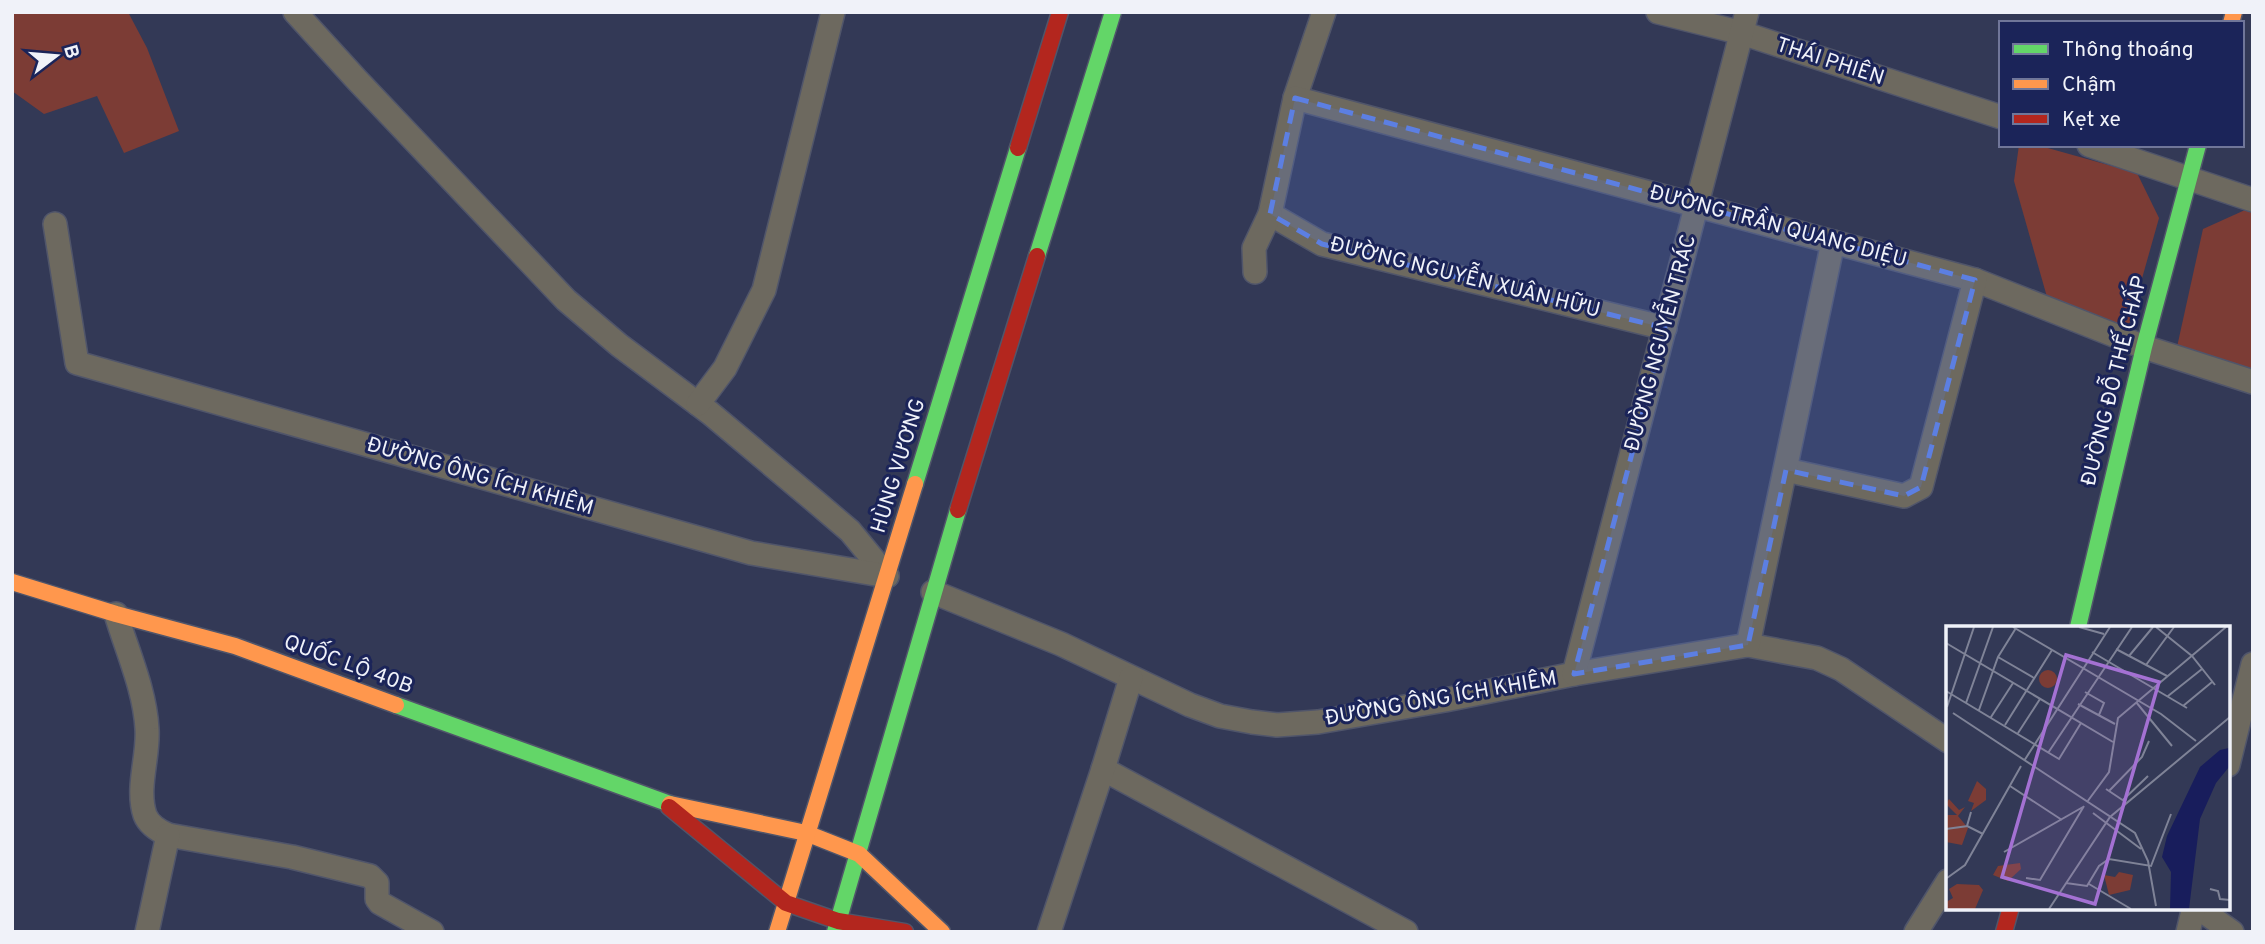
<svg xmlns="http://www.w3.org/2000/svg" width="2265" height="944" font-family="Overpass,sans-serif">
  <rect width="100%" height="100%" fill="#333956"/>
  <g fill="#7c3c35">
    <path d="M 12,12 L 128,12 L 147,48 L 179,131 L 124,153 L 97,96 L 44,114 L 12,91 Z"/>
    <path d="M 2019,145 L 2037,145 L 2137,173 L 2159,218 L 2127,332 L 2049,304 L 2014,181 Z"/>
    <path d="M 2245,210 L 2253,213 L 2253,380 L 2177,347 L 2203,229 Z"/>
  </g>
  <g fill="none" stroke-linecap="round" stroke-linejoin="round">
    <defs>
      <g id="street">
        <path d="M 295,12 L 357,80 L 566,300 L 619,345 L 710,413 L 816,502 L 850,531 L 887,576"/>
        <path d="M 1324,12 L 1295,98 L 1270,214 L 1322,244 L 1665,328"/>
        <path d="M 1658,12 L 1742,33 L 2001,117"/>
        <path d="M 1295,98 L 1975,280 L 2144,347 L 2253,382"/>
        <path d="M 2089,145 L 2253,200"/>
        <path d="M 55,224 L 77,363 L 751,553 L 887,576"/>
        <path d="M 1255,272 L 1254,248 L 1270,214"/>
        <path d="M 698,404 L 725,368 L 764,290 L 833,12"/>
        <path d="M 1786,470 L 1904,496 L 1921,487 L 1975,280"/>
        <path d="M 933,592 L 1061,644 L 1190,705 L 1220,716 L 1252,722 L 1277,725 L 1318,722 L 1445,700 L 1574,674 L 1748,645 L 1817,658 L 1841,669 L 1948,741"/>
        <path d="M 116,614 C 127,651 145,690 147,729 C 149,756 136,788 145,815 C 149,825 159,831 168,835 L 292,857 L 370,876 L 377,883 L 377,899 L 380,903 L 432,932"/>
        <path d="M 1748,645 L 1833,242"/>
        <path d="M 1574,674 L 1747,12"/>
        <path d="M 2228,765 L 2253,664"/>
        <path d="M 1103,769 L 1406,932"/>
        <path d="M 2197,907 L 2232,932"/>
        <path d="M 147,932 L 168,835"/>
        <path d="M 1049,932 L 1103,769 L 1131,678"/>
        <path d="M 1916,932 L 1948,881"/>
        <path d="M 2188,932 L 2194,907"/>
      </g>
      <g id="fast">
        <path d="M 1037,256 L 1113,12"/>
        <path d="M 915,484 L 1018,148"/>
        <path d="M 2078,627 L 2144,347 L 2198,145"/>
        <path d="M 396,705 L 670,804"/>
        <path d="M 835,932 L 958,510"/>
      </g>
      <g id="slow">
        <path d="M 2231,23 L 2234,12"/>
        <path d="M 12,582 L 116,614 L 235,646 L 396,705"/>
        <path d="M 670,804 L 806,833 L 859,854 L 942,932"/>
        <path d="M 777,932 L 915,484"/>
      </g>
      <g id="jam">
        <path d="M 1018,148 L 1060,12"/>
        <path d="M 958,510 L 1037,256"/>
        <path d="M 669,807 L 786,903 L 838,921 L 905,932"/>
        <path d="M 2004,932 L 2011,907"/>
      </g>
    </defs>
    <use href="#street" stroke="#50556a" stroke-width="26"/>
    <use href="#fast" stroke="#50556a" stroke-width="19"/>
    <use href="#slow" stroke="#50556a" stroke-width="19"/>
    <use href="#jam" stroke="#50556a" stroke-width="19"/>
    <use href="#street" stroke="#6d695f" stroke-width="23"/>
    <use href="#fast" stroke="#63d668" stroke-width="16"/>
    <use href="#slow" stroke="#ff974d" stroke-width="16"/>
    <use href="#jam" stroke="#b3261e" stroke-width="16"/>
  </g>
  <path fill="#5c7fe2" fill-opacity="0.2" stroke="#5c7fe2" stroke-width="5" stroke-dasharray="14 9" stroke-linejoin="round" d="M 1295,98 L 1975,280 L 1921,487 L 1904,496 L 1786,470 L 1748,645 L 1574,674 L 1665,328 L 1322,244 L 1270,214 Z"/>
  <g text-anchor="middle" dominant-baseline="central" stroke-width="6" stroke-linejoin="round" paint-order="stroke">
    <g font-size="21" fill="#f0f2f9" stroke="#1b2459">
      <text transform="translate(1830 62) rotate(18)">THÁI PHIÊN</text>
      <text transform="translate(1778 227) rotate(15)">ĐƯỜNG TRẦN QUANG DIỆU</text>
      <text transform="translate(1465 278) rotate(14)">ĐƯỜNG NGUYỄN XUÂN HỮU</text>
      <text transform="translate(1661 343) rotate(-75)">ĐƯỜNG NGUYỄN TRÁC</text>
      <text transform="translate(2115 381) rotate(-76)">ĐƯỜNG ĐỖ THẾ CHẤP</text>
      <text transform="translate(899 466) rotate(-73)">HÙNG VƯƠNG</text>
      <text transform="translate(480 477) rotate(16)">ĐƯỜNG ÔNG ÍCH KHIÊM</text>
      <text transform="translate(348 665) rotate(20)">QUỐC LỘ 40B</text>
      <text transform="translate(1441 699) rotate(-10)">ĐƯỜNG ÔNG ÍCH KHIÊM</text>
    </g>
  </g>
  <g transform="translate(1946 626)">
    <rect width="284" height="284" fill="#333956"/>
    <path d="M93 53a9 9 0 1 1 18 0a9 9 0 1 1-18 0ZM 31,155 L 40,163 L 40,174 L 25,185 L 28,177 L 22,175 ZM 3,173 L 13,184 L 19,181 L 12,190 L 22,202 L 16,219 L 0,216 L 0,189 L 11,189 L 0,178 ZM 74,237 L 75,243 L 62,255 L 47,249 L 52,240 ZM 173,246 L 187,249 L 184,264 L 163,269 L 158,249 L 169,251 ZM 11,258 L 33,259 L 37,264 L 29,283 L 0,283 L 0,276 L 7,272 L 3,263 Z" fill="#7c3c35"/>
    <path d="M 283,122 L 283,141 L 270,157 L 254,193 L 243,283 L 224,283 L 225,246 L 216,231 L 221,210 L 254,141 L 274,124 Z" fill="#181d5c"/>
    <path fill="none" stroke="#7f8397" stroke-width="2" d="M 67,1 L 215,88 L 250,115M 133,1 L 158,8M 210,1 L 246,30 L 269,59M 0,17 L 167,116M 170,23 L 221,50M 146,26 L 241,82M 183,30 L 207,1M 52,31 L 88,52M 200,39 L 228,1M 0,65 L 113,133 L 135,97M 139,66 L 158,77 L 153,89M 222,70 L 256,43M 190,76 L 226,120M 20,77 L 47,1M 132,78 L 169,98M 237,80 L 266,56M 1,81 L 28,1M 33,84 L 52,31 L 70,2M 7,87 L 189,207 L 202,235 L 210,280M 45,91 L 67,57M 59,99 L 106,24M 72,107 L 94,73M 102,127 L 186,1M 78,135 L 164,1M 64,160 L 116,194M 160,163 L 178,175M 163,165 L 196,131 L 203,115M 177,174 L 202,150M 141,176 L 163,146 L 172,92 L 280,1M 25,186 L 21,200 L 37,208M 147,187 L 195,223M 0,203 L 22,200M 58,226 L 137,181M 1,252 L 19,239 L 75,140M 80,252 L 94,254 L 138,180M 120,257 L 141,260 L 153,240 L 163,233 L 205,240 L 225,188M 143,258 L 185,283M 264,263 L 272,265 L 274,273 L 284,274M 103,283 L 164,191 L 284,91"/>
    <path fill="#a471d3" fill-opacity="0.15" stroke="#a471d3" stroke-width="3.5" d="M 120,29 L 213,56 L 149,278 L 56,251 Z"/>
    <rect width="284" height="284" fill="none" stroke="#f0f2f9" stroke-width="3.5"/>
  </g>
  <rect width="2265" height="944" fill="none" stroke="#f0f2f9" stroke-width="28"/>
  <rect x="1999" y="21" width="245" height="126" fill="#1b2459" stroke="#707699" stroke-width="2"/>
  <rect x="2013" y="44" width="35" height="10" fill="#63d668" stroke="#707699" stroke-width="2"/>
  <text x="2062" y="56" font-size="21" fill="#f0f2f9">Thông thoáng</text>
  <rect x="2013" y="79" width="35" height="10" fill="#ff974d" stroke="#707699" stroke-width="2"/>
  <text x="2062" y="91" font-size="21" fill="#f0f2f9">Chậm</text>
  <rect x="2013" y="114" width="35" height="10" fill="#b3261e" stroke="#707699" stroke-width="2"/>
  <text x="2062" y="126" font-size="21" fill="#f0f2f9">Kẹt xe</text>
  <g transform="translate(56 56) rotate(74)" stroke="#1b2459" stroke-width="5" paint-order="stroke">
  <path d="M0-5L12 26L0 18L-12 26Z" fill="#f0f2f9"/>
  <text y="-10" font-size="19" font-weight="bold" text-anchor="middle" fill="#f0f2f9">B</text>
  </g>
</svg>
